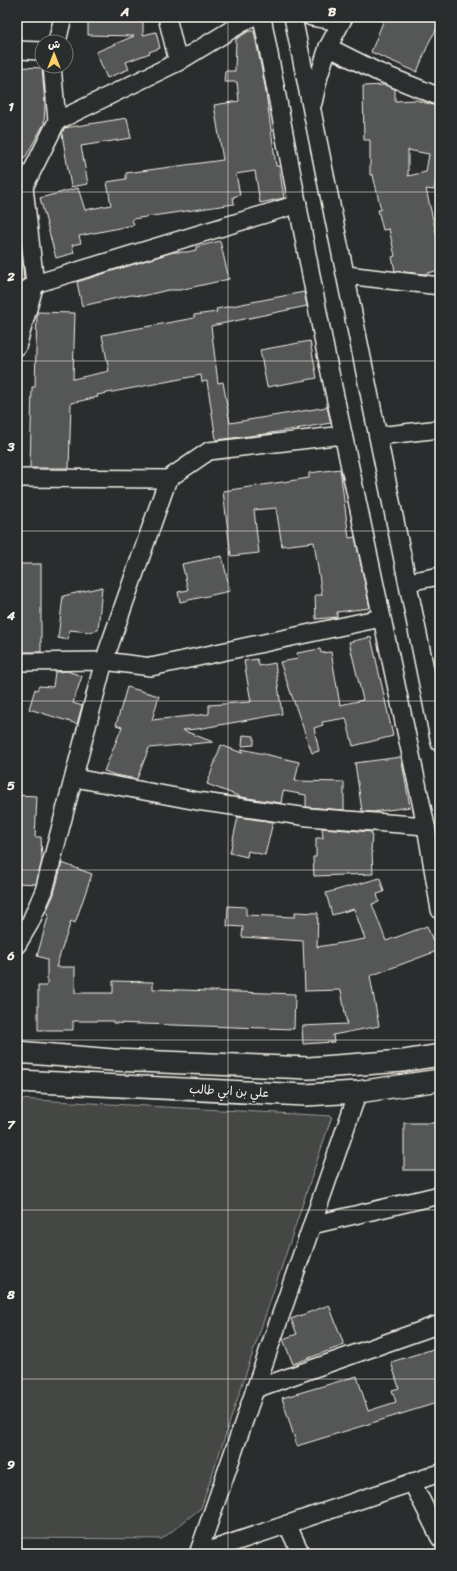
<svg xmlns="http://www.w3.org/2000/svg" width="457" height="1571" font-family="Sriracha,'Playpen Sans Arabic',sans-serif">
  <rect width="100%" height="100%" fill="#2a2d2e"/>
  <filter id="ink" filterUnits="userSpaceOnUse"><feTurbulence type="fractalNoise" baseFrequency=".025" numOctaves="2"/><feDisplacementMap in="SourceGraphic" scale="8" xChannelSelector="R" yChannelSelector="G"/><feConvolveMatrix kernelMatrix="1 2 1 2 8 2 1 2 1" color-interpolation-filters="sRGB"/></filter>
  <g filter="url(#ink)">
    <path fill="#444645" stroke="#9c9c96" d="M 17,1099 L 332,1116 L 201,1508 L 162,1539 L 17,1538 Z"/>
    <g fill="#555756" stroke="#f4f1e8" fill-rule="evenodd">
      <path d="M 88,17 L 143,17 L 143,35 L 156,32 L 160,48 L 149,52 L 150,53 L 126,62 L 129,69 L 107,78 L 96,52 L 134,36 L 88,35 Z"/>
      <path d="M 385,17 L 440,17 L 440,24 L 430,40 L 417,72 L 371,52 Z"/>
      <path d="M 249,31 L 254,31 L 265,86 L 276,166 L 279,166 L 284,198 L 260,203 L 255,171 L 236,174 L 240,195 L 233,197 L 234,204 L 132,219 L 134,225 L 79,236 L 81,243 L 72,245 L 74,253 L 56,258 L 40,198 L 78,188 L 85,210 L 111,205 L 107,182 L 126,179 L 126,173 L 223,160 L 214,105 L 239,101 L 237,82 L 224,82 L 225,71 L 235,71 L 236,39 Z"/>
      <path d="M 21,67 L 42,68 L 45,104 L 44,124 L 25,158 L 17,153 L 17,106 L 19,104 Z"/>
      <path d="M 385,85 L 395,89 L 395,101 L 416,100 L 440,107 L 440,179 L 436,179 L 434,190 L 426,189 L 440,250 L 440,270 L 424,274 L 395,271 L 392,257 L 395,256 L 389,229 L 383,230 L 378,210 L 381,210 L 373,175 L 370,175 L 370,140 L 364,140 L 363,86 ZM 408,150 L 429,154 L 426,172 L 408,176 Z"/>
      <path d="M 127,118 L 131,138 L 81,146 L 88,184 L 71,187 L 62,134 L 64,128 Z"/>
      <path d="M 17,217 L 21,247 L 17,248 Z"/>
      <path d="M 220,241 L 229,279 L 180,290 L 168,290 L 143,296 L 131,295 L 82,306 L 77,282 L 173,252 L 187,252 L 196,250 L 196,247 Z"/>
      <path d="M 18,254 L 23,268 L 24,279 L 17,284 L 17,255 Z"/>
      <path d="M 304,292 L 307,306 L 211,326 L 218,383 L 223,382 L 230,423 L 327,407 L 331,423 L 265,434 L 216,440 L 207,381 L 202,382 L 201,375 L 97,395 L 98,397 L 71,403 L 69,468 L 30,468 L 32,387 L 35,387 L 37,312 L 75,313 L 73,379 L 109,371 L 102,335 L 194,318 L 194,315 L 217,312 L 216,309 Z"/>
      <path d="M 310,341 L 317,378 L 267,387 L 260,350 Z"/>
      <path d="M 340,469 L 349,538 L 355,537 L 370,608 L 337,612 L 337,617 L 316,619 L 315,595 L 322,595 L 314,542 L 282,546 L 276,508 L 254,510 L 259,553 L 231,556 L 223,491 L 309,478 L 309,473 Z"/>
      <path d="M 222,556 L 230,591 L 180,602 L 178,592 L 188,590 L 182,564 Z"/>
      <rect x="17" y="564" width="24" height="88"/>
      <path d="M 102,587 L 98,630 L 90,632 L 69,630 L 68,640 L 58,638 L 63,596 Z"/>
      <path d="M 371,637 L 393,736 L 353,746 L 346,718 L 322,722 L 323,725 L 314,728 L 319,751 L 312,753 L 280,662 L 298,659 L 297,653 L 320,649 L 321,653 L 331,652 L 340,705 L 363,700 L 349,642 Z"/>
      <path d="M 257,659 L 259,666 L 275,663 L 282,714 L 197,729 L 182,730 L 213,742 L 149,748 L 137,779 L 115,775 L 104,771 L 122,727 L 116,725 L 127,687 L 159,696 L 152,720 L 209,714 L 209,705 L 251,702 L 244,661 Z"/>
      <path d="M 67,671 L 82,676 L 73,703 L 82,706 L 77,724 L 29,709 L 35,689 L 37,690 L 39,686 L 53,687 L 55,672 Z"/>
      <path d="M 243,735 L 254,736 L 254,745 L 242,746 Z"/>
      <path d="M 221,745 L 242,753 L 242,749 L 299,762 L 295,781 L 344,782 L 344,810 L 306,807 L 306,795 L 283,791 L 281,803 L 241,797 L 207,784 Z"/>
      <path d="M 401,757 L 410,807 L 373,812 L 362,811 L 355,763 Z"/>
      <path d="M 17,795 L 37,796 L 35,837 L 41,837 L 42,860 L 36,884 L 17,883 Z"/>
      <path d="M 238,817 L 273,822 L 265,855 L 248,851 L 247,857 L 230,853 Z"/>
      <path d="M 322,828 L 372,832 L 371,852 L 372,852 L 373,874 L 314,876 L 313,857 L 316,857 L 316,838 L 323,838 Z"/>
      <path d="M 62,863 L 92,874 L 75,923 L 71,921 L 56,967 L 75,967 L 75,993 L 113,993 L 113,981 L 153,982 L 153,989 L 295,994 L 294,1029 L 113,1023 L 113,1021 L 73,1021 L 73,1030 L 38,1030 L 38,986 L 47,986 L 47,959 L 37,956 L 49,914 L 46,912 L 54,894 Z"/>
      <path d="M 380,878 L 384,892 L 377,894 L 379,902 L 372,904 L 386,941 L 427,926 L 437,951 L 370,976 L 379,1026 L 333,1035 L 334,1042 L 303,1044 L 302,1026 L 347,1024 L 341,990 L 305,991 L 303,941 L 242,937 L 243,927 L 227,926 L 228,906 L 246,907 L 246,915 L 295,917 L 295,912 L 318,913 L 317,947 L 365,939 L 354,909 L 332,915 L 326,893 Z"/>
      <rect x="404" y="1123" width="36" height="47"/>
      <path d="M 329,1305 L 344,1345 L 293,1364 L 283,1339 L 297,1334 L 291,1319 Z"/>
      <path d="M 440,1347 L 440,1402 L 297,1446 L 282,1398 L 357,1376 L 368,1411 L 396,1402 L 392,1390 L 399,1388 L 391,1362 Z"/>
    </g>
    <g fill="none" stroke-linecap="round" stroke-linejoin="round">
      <defs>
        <g id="minor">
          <path d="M 167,17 L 178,62"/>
          <path d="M 262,17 L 325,349 L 426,826 L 440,910"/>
          <path d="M 293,17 L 440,743"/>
          <path d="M 311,17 L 328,20 L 337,17"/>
          <path d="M 57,42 L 63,17"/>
          <path d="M 328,47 L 376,71 L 440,97"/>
          <path d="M 17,50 L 42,51"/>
          <path d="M 313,103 L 319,76 L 328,47 L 344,17"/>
          <path d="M 57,121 L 178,62 L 252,17"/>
          <path d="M 346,275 L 440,286"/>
          <path d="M 17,296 L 35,284 L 298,204"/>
          <path d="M 17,347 L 35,284 L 24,187 L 57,121 L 52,66"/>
          <path d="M 378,436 L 440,429"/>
          <path d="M 17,478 L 168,479"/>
          <path d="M 408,582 L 440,576"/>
          <path d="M 17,662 L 104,661 L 151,667 L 381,618"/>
          <path d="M 75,778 L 197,801 L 308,817 L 426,826"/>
          <path d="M 17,945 L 30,923 L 44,891 L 104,661 L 168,479 L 209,451 L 343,435"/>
          <path d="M 312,1225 L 440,1195"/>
          <path d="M 255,1389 L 440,1324"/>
          <path d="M 412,1482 L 440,1538"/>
          <path d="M 287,1524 L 301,1554"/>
          <path d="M 198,1554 L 358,1092"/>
          <path d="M 199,1554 L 440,1473"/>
        </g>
        <g id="major">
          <path d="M 17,1052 L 113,1060 L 309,1068 L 403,1061 L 440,1055"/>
          <path d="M 17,1081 L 305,1095 L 358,1092 L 440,1080"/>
        </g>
      </defs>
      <use href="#minor" stroke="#f4f1e8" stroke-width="20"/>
      <use href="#major" stroke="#f4f1e8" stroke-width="24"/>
      <use href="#minor" stroke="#2a2d2e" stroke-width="17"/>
      <use href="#major" stroke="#2a2d2e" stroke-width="21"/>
    </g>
  </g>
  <path fill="none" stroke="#f4f1e8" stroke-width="1" stroke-opacity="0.55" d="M 228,17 L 228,1554M 17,192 L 440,192M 17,361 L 440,361M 17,531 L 440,531M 17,701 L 440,701M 17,870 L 440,870M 17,1040 L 440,1040M 17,1210 L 440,1210M 17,1379 L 440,1379"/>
  <g text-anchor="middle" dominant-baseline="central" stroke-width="3" stroke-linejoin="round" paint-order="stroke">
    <g font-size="12" fill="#f4f1e8" stroke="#2a2d2e">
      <text transform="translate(229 1091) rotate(3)">علي بن ابي طالب</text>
    </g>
  </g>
  <rect width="457" height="1571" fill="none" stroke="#2a2d2e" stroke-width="44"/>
  <g transform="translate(54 54)"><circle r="19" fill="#2a2d2e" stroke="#7b7b78"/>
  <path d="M0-3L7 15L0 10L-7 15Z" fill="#ffd166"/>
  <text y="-6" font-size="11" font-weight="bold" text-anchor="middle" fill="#f4f1e8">ش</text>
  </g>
  <rect x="22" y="22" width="413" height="1527" fill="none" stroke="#f4f1e8" stroke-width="1.5"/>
  <g font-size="13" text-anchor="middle" font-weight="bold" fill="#f4f1e8">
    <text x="125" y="16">A</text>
    <text x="332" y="16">B</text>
    <text x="11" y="111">1</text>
    <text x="11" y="281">2</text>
    <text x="11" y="451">3</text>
    <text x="11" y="620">4</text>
    <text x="11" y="790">5</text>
    <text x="11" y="960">6</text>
    <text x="11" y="1129">7</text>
    <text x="11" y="1299">8</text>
    <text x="11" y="1469">9</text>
  </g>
</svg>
